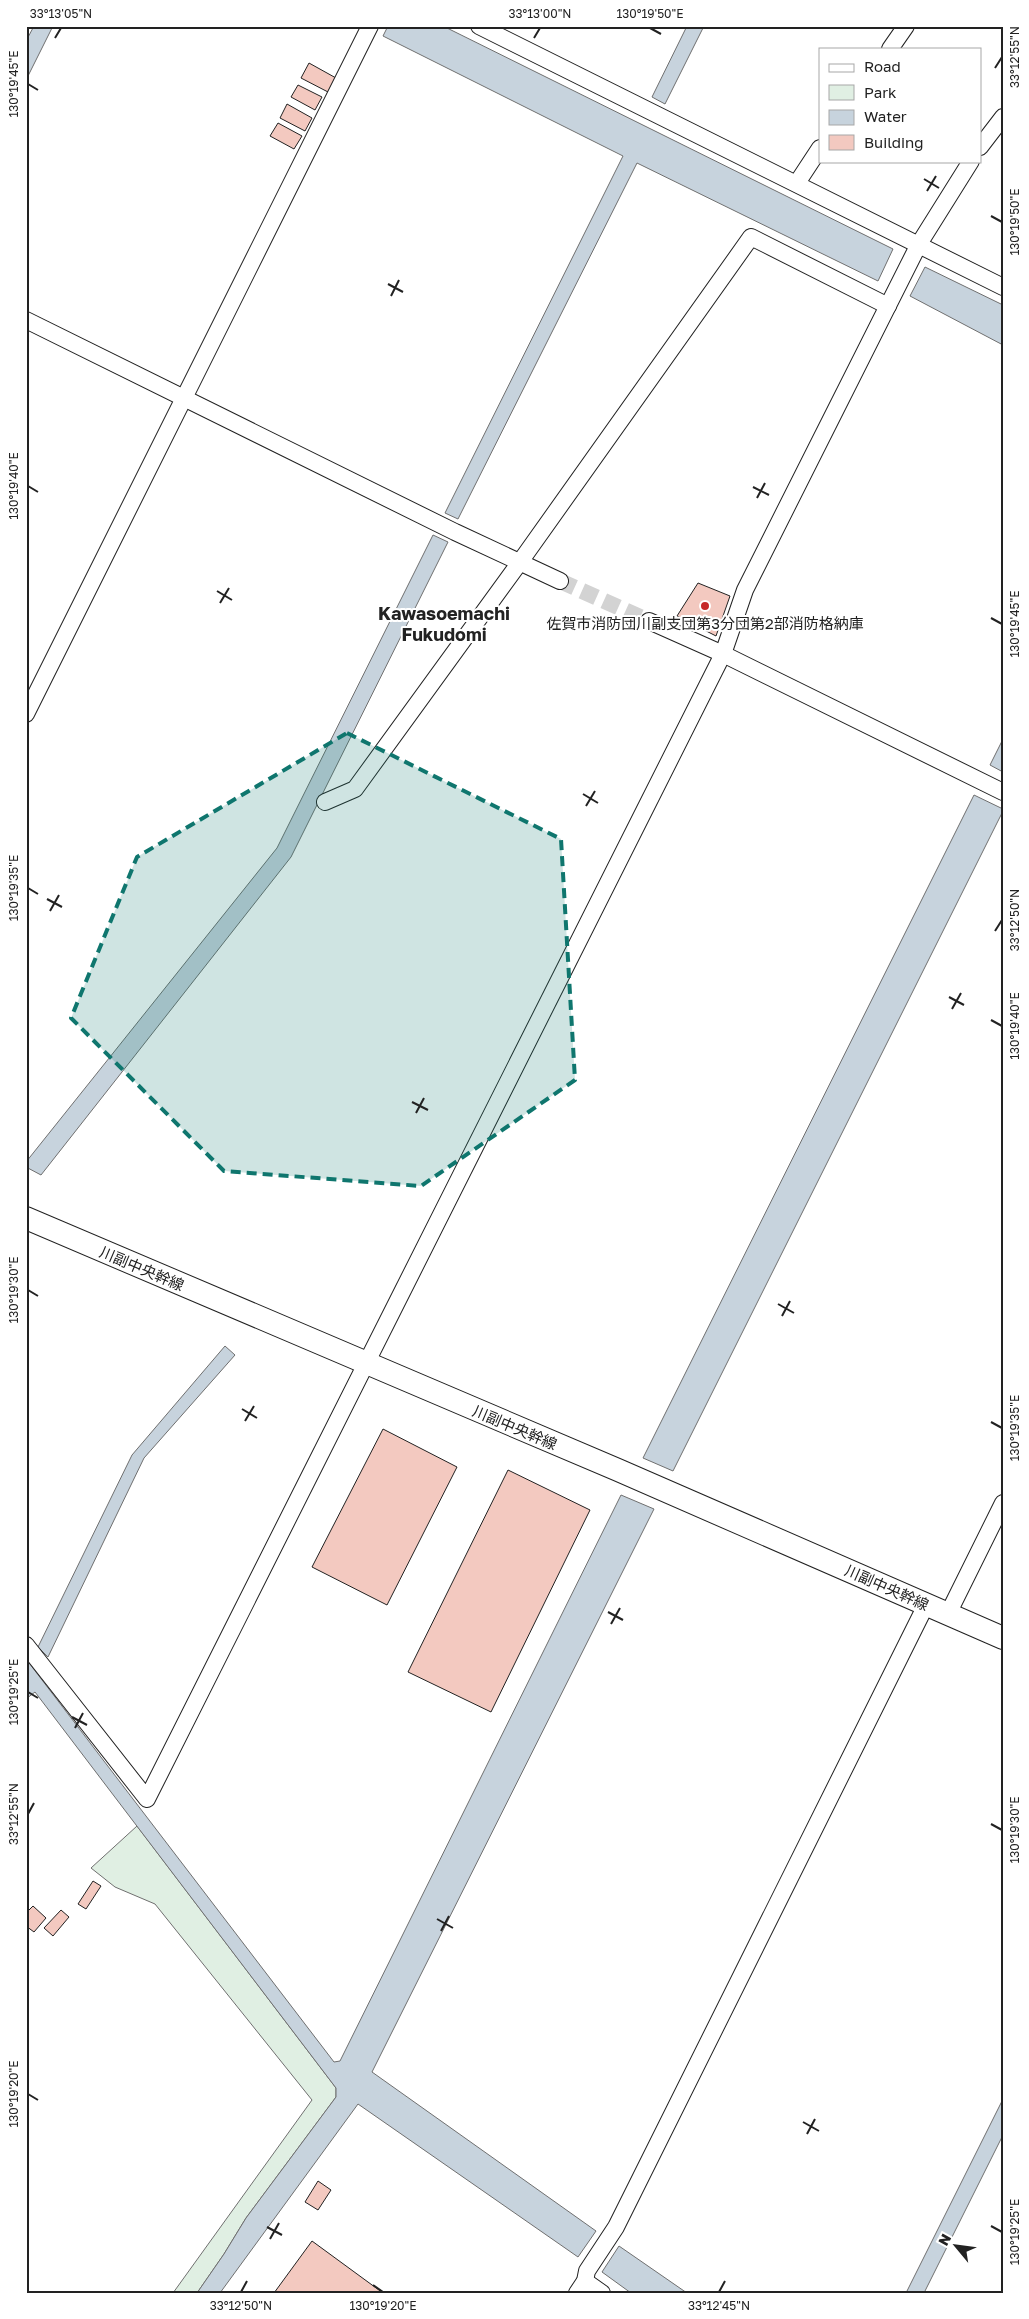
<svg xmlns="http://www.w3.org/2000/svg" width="1029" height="2319" font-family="'Golos Text','Noto Sans JP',sans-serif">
  <rect width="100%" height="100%" fill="#fff"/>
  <path fill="#e0efe3" stroke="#6f6f6f" d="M 137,1826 L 336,2088 L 336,2097 L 246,2218 L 224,2254 L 197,2293 L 173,2293 L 312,2100 L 155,1904 L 115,1887 L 91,1868 Z"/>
  <g fill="#c7d3dd" stroke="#6f6f6f">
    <path d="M 34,26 L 53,26 L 26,80 L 26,41 Z"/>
    <path d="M 388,26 L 443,26 L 893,249 L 878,281 L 637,163 L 458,519 L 445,513 L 623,156 L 383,36 Z"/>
    <path d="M 687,26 L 704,26 L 665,104 L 652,97 Z"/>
    <path d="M 925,267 L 1003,305 L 1003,345 L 910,296 Z"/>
    <path d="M 433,535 L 448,542 L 291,857 L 41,1175 L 26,1167 L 26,1162 L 277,848 Z"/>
    <path d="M 1003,739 L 1003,772 L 990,765 Z"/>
    <path d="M 974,795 L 1003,809 L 1003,811 L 673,1471 L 643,1458 Z"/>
    <path d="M 225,1346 L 235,1355 L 144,1458 L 48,1657 L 38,1647 L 132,1455 Z"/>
    <path d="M 621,1495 L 654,1509 L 372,2072 L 596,2231 L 578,2257 L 358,2104 L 220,2293 L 197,2293 L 224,2254 L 246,2218 L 336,2097 L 336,2088 L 35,1692 L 26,1699 L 26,1659 L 334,2062 L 340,2061 Z"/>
    <path d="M 1003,2099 L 1003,2135 L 924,2293 L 906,2293 Z"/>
    <path d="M 619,2246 L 687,2293 L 631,2293 L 602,2272 Z"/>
  </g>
  <g fill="#f3c9c0" stroke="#222">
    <path d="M 309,63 L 336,78 L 328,92 L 301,78 Z"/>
    <path d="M 298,85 L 322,97 L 315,110 L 291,97 Z"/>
    <path d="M 287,104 L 312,118 L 305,131 L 280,118 Z"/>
    <path d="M 278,123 L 302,136 L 294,149 L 270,136 Z"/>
    <path d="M 698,583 L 730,596 L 716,636 L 677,616 Z"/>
    <path d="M 383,1429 L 457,1467 L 387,1605 L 312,1567 Z"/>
    <path d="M 508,1470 L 590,1510 L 491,1712 L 408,1672 Z"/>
    <path d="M 93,1881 L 101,1886 L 86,1909 L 78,1904 Z"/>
    <path d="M 33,1906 L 46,1918 L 34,1932 L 26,1926 L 26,1913 Z"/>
    <path d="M 61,1910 L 69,1917 L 53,1936 L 44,1928 Z"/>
    <path d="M 318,2181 L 331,2190 L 318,2210 L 305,2202 Z"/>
    <path d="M 312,2241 L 383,2293 L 274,2293 Z"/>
  </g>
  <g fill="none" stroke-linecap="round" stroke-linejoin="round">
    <path stroke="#d3d3d3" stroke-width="16" stroke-dasharray="16 8" stroke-linecap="butt" d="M 560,581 L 649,621"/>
    <defs>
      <g id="street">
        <path d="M 479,26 L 1003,287"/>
        <path d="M 890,49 L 906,26"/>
        <path d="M 980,147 L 1003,117"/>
        <path d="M 797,183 L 820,148"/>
        <path d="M 26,320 L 455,532 L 560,581"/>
        <path d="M 649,621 L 723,654 L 1003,792"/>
        <path d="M 26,714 L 370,26"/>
        <path d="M 325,802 L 355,789 L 520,562 L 751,237 L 888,306"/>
        <path d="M 948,1614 L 1003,1503"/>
        <path d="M 26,1645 L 147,1799 L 723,654 L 745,590 L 919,244 L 971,161"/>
        <path d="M 585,2281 L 602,2293"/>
        <path d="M 577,2293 L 585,2281 L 587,2271 L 616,2227 L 926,1605"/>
      </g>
      <path id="secondary" d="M 26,1218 L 618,1470 L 1003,1638"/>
    </defs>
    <use href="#street" stroke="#222" stroke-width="18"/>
    <use href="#secondary" stroke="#222" stroke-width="24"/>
    <use href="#street" stroke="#fff" stroke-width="16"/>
    <use href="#secondary" stroke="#fff" stroke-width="22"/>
  </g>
  <path fill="#0f766e" fill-opacity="0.2" stroke="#0f766e" stroke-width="4" stroke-dasharray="10 6" stroke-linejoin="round" d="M 347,733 L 561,839 L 575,1080 L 421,1186 L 224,1171 L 71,1018 L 137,857 Z"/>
  <path fill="none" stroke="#222" stroke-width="2" d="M 650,28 L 661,34M 55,38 L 61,28M 534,38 L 540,28M 995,68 L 1002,57M 28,84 L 38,90M 924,179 L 939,188M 927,191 L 936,176M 991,216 L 1002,222M 388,284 L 403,292M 391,296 L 399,280M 28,486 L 38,492M 753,487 L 769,495M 757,498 L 765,483M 217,591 L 232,600M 220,603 L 229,588M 991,618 L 1002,624M 583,794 L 598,803M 586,806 L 595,791M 28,888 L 38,894M 47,899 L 62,907M 50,911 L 59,895M 995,931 L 1002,920M 949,997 L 964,1005M 952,1009 L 961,993M 991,1020 L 1002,1026M 412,1102 L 428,1110M 416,1113 L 424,1098M 28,1290 L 38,1296M 778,1304 L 794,1313M 782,1316 L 790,1301M 242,1409 L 257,1418M 245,1421 L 254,1406M 991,1422 L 1002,1428M 608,1612 L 623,1620M 611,1624 L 620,1608M 28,1692 L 38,1698M 72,1717 L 87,1725M 75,1728 L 83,1713M 28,1814 L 34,1803M 991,1824 L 1002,1830M 437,1919 L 453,1928M 441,1931 L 449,1916M 28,2094 L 38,2100M 803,2122 L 819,2131M 807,2134 L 815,2119M 991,2226 L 1002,2232M 267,2227 L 282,2235M 270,2239 L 279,2223M 373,2285 L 383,2292M 241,2292 L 247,2281M 719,2292 L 725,2281"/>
  <circle fill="#c62828" stroke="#fff" stroke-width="2" cx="705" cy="606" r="5"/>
  <g text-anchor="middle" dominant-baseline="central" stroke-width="4" stroke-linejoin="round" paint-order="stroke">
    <g font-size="15" fill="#222" stroke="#fff">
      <text x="705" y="623">佐賀市消防団川副支団第3分団第2部消防格納庫</text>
    </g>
    <g font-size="15" fill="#222" stroke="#fff">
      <text transform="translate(142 1268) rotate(23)">川副中央幹線</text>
      <text transform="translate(515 1427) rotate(23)">川副中央幹線</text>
      <text transform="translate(887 1587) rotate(24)">川副中央幹線</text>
    </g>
    <g font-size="18" font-weight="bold" fill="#222" stroke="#fff">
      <text x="444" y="613">Kawasoemachi<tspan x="444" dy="21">Fukudomi</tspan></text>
    </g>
  </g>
  <rect width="1029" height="2319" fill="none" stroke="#ffffff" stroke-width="55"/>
  <rect x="819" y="48" width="162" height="115" fill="#ffffff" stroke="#a7a7a7"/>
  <rect x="829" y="64" width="25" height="8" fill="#ffffff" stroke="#a7a7a7"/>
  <text x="864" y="72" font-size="15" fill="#222222">Road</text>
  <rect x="829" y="85" width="25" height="15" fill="#e0efe3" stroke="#a7a7a7"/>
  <text x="864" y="98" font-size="15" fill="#222222">Park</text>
  <rect x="829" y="110" width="25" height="15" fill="#c7d3dd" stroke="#a7a7a7"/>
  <text x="864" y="122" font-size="15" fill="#222222">Water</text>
  <rect x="829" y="135" width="25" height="15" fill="#f3c9c0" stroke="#a7a7a7"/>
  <text x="864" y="148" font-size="15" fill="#222222">Building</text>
  <g transform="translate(956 2246) rotate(299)" stroke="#ffffff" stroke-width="4" paint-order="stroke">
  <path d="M0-4L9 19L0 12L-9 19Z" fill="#222222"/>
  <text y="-8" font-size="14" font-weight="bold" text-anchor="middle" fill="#222222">N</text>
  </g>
  <rect x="28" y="28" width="974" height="2264" fill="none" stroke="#222" stroke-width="2"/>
  <g font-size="12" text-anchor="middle" fill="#222">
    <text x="61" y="18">33°13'05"N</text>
    <text x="540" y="18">33°13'00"N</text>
    <text x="650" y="18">130°19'50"E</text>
    <text transform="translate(1015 57) rotate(-90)" y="4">33°12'55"N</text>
    <text transform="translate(14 84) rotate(-90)" y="4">130°19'45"E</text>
    <text transform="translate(1015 222) rotate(-90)" y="4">130°19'50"E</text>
    <text transform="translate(14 486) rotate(-90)" y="4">130°19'40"E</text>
    <text transform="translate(1015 624) rotate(-90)" y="4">130°19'45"E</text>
    <text transform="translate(14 888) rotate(-90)" y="4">130°19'35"E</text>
    <text transform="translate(1015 920) rotate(-90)" y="4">33°12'50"N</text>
    <text transform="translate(1015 1026) rotate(-90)" y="4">130°19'40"E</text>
    <text transform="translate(14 1290) rotate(-90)" y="4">130°19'30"E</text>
    <text transform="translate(1015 1428) rotate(-90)" y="4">130°19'35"E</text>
    <text transform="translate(14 1692) rotate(-90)" y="4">130°19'25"E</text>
    <text transform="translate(14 1814) rotate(-90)" y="4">33°12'55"N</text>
    <text transform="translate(1015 1830) rotate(-90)" y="4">130°19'30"E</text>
    <text transform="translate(14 2094) rotate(-90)" y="4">130°19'20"E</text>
    <text transform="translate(1015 2232) rotate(-90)" y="4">130°19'25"E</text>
    <text x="241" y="2310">33°12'50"N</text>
    <text x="383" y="2310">130°19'20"E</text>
    <text x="719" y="2310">33°12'45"N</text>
  </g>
</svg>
